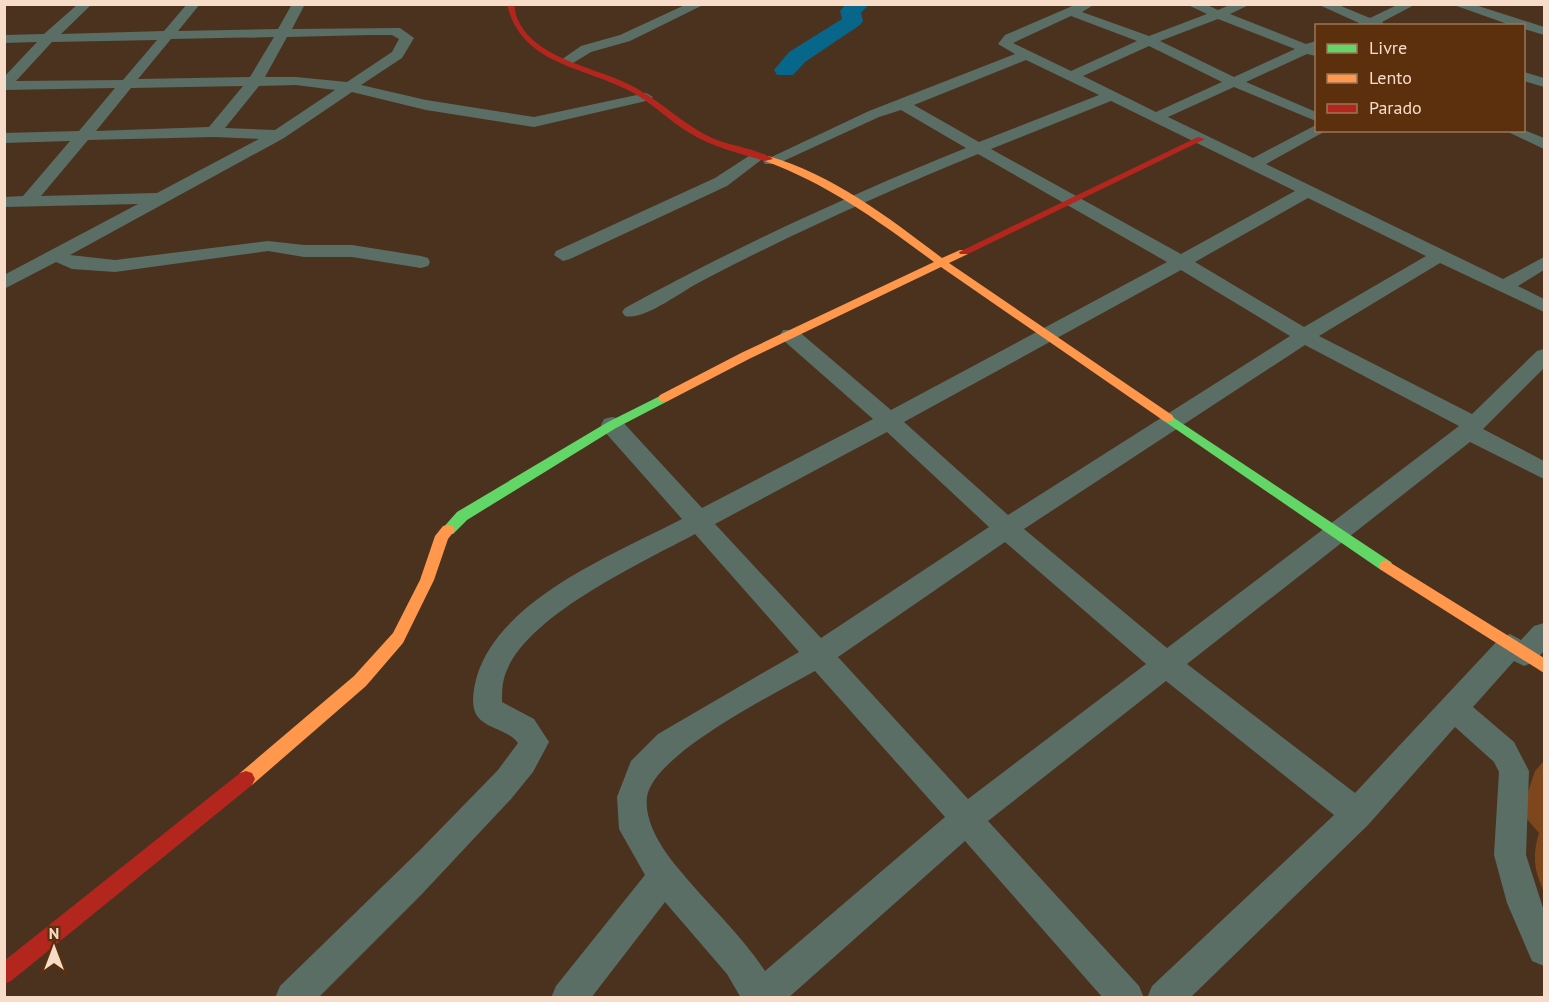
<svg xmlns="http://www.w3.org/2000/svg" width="1549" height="1002" font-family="'PT Sans',sans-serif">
  <rect width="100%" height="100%" fill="#4a321f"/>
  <path fill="#7e461c" d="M 1544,761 L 1544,892 C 1534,870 1532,856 1539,833 L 1521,812 L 1535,771 Z"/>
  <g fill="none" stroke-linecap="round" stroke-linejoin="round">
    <path fill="#076689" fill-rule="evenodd" d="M 846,4 L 869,4 L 861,13 L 863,21 L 860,25 L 805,62 L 793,75 L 777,75 L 774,70 L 789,52 L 842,19 L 840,11 Z"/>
    <g fill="#5b6e65" fill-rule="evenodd">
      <path d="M 78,4 L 92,4 L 61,34 L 164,31 L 187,4 L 200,4 L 178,31 L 278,29 L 292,4 L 305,4 L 292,29 L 400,28 L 414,38 L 402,58 L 361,85 L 426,100 L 534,117 L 646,93 L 653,97 L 646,101 L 534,127 L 426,110 L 352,92 L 284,138 L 70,255 L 115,260 L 268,241 L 304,245 L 352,245 L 421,256 L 428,258 L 430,262 L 428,266 L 421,268 L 352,257 L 304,257 L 268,251 L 115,272 L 72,269 L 56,262 L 4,289 L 4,275 L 138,204 L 4,207 L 4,197 L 23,196 L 70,141 L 4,143 L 4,133 L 79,131 L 115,88 L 4,90 L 4,77 L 37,42 L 4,43 L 4,35 L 44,34 ZM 370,35 L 392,35 L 399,39 L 392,52 L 347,82 L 296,77 L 265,77 L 287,37 ZM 274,37 L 250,77 L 138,79 L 171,39 ZM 157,40 L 123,80 L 16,81 L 52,42 ZM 296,85 L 335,90 L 275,130 L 225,128 L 259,86 ZM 243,86 L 209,127 L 96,131 L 131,88 ZM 214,137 L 259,139 L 157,193 L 41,196 L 88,140 Z"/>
      <path d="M 687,4 L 705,4 L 630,41 L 591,52 L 573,63 L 563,63 L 561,60 L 581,46 L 620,35 Z"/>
      <path d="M 1077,4 L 1095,4 L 1082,12 L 1149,36 L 1207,14 L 1186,4 L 1205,4 L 1218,10 L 1232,4 L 1251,4 L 1230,14 L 1306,44 L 1316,41 L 1316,56 L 1307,54 L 1246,82 L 1316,112 L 1316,121 L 1234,87 L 1168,117 L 1253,158 L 1316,125 L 1316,130 L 1323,130 L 1322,133 L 1266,164 L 1503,279 L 1544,257 L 1544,270 L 1518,286 L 1544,299 L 1544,312 L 1440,263 L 1319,336 L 1472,414 L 1537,351 L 1544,349 L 1544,368 L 1483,429 L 1544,461 L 1544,479 L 1470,442 L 1187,664 L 1355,793 L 1500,638 L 1510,634 L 1521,640 L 1534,626 L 1544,623 L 1544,651 L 1534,662 L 1524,666 L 1514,661 L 1473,707 L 1514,742 L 1529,771 L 1526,855 L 1544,911 L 1544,966 L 1532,961 L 1507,903 L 1494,855 L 1499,772 L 1494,762 L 1455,727 L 1368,825 L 1190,998 L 1147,998 L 1152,986 L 1334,815 L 1166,681 L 988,821 L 1139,986 L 1144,998 L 1103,998 L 965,841 L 788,998 L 741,998 L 727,974 L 665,902 L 591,998 L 551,998 L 556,986 L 645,875 L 619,829 L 617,797 L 631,761 L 658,734 L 799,652 L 695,534 C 643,562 530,614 507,670 C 502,681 502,691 502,702 L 534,719 L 549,742 L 533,772 L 511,799 L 421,895 L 318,998 L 275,998 L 280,986 L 421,849 L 498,770 L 518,743 C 508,729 481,728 475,712 C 471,701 474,687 477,676 C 501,598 615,554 682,519 L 604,431 L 601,425 L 604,419 L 612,417 L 620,419 L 702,508 L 873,419 L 783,340 L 780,335 L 783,330 L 797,330 L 891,410 L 1167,262 L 978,154 C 883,193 789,235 698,283 C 681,292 643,321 625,316 L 622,312 L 625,308 C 736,247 849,195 966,148 L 901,110 L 879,117 L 777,164 L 765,164 L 763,161 L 869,111 L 1015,54 L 998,44 L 1005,35 ZM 1071,16 L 1137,41 L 1071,71 L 1013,43 ZM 1218,19 L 1295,49 L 1234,77 L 1160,41 ZM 1149,46 L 1222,82 L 1156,112 L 1083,76 ZM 1026,60 L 1099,95 L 979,142 L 914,105 ZM 1111,101 L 1295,191 L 1181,254 L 991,149 ZM 1308,198 L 1426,256 L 1304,327 L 1195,262 ZM 1181,270 L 1290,336 L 1008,515 L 904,422 ZM 1305,345 L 1459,426 L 1167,648 L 1024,529 ZM 887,432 L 989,527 L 821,638 L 715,524 ZM 1005,542 L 1146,664 L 968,799 L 838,657 ZM 815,671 L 945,817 L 765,971 C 740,933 706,903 677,867 C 662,849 644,822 647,797 C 653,754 778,692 815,671 Z"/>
      <path d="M 1317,4 L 1336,4 L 1370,18 L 1399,4 L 1416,4 L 1382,22 L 1386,26 L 1357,26 L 1359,23 Z"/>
      <path d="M 1451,4 L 1472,4 L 1544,27 L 1544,35 L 1524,29 L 1524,26 L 1513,26 Z"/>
      <path d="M 1524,72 L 1544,78 L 1544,87 L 1524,81 Z"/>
      <path d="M 1504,130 L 1524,130 L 1544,138 L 1544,149 Z"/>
      <path d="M 755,152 L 763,157 L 761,160 L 727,186 L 570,259 L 563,261 L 554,255 L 556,251 L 715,178 Z"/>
    </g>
    <g fill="#63d668" fill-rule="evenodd">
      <path d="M 664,394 L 670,398 L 668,401 L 616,428 L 467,520 L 453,534 L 443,534 L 441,530 L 457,512 L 608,422 Z"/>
      <path d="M 1168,414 L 1391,562 L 1393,566 L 1391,570 L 1381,570 L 1164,421 L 1162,418 L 1164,415 Z"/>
    </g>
    <g fill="#ff974d" fill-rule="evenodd">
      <path d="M 768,156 C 834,175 889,218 942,258 L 960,250 L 968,250 L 968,254 L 949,263 L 1172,415 L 1174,418 L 1172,421 L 1164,421 L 941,267 L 749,359 L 668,401 L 660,401 L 658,398 L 660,395 L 741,353 L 934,262 C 880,222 828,184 765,161 L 763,159 Z"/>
      <path d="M 448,525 L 453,526 L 455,530 L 448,539 L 434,580 L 403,643 L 366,686 L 252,785 L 246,787 L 240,785 L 237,779 L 240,773 L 354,676 L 393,633 L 420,580 L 435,536 L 443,526 Z"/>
      <path d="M 1386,560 L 1544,658 L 1544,673 L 1381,570 L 1379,566 L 1381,562 Z"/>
    </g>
    <g fill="#b3261e" fill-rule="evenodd">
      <path d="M 507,4 L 514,4 C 515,10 516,17 519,22 C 538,61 602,68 636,88 C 663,103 684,125 712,138 C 730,146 759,149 773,159 L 765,161 C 738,153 712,147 688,132 C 667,119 650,101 628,90 C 581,66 521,64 507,4 Z"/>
      <path d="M 1198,137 L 1205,139 L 968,254 L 960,254 L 959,252 Z"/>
      <path d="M 246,771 L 252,773 L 255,779 L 252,785 L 11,981 L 4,984 L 4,961 L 240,773 Z"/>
    </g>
  </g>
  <rect width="1549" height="1002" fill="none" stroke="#f8dcca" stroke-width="12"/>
  <rect x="1315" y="24" width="210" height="108" fill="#5c300d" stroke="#9a7559" stroke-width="1.5"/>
  <rect x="1327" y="44" width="30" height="9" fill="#63d668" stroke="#9a7559" stroke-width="1.5"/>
  <text x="1369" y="54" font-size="18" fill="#f8dcca">Livre</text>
  <rect x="1327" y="74" width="30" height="9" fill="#ff974d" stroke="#9a7559" stroke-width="1.5"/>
  <text x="1369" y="84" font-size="18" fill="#f8dcca">Lento</text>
  <rect x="1327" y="104" width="30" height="9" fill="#b3261e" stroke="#9a7559" stroke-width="1.5"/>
  <text x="1369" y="114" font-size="18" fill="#f8dcca">Parado</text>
  <g transform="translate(54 948)" stroke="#5c300d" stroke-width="4.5" paint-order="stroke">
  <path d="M0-4.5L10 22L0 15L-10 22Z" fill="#f8dcca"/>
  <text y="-9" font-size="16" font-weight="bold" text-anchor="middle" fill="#f8dcca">N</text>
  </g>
</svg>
